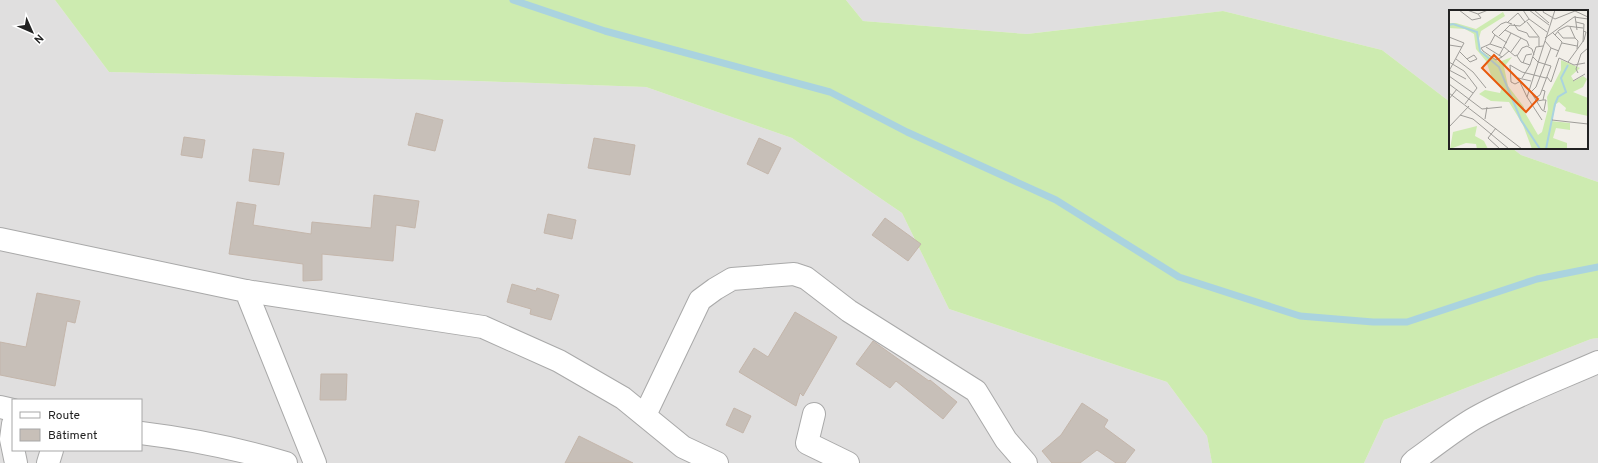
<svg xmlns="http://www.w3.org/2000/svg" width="1598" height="463" font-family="Overpass,sans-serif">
  <rect width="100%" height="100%" fill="#f2efe9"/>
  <g fill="#e0dfdf" fill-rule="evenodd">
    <path d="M 0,0 L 55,0 L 109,72 L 477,81 L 646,87 L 792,138 L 902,213 L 949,309 L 1167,382 L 1207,436 L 1212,463 L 0,463 ZM 13,400 L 141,400 L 141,450 L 13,450 Z"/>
    <path d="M 846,0 L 1598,0 L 1598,182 L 1521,155 L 1512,148 L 1587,148 L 1587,11 L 1450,11 L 1450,102 L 1382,50 L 1223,11 L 1027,34 L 863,21 Z"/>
    <path d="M 1598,338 L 1598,463 L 1364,463 L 1384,420 L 1591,339 Z"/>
  </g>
  <path fill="#cdebb0" d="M 55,0 L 846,0 L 863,21 L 1027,34 L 1223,11 L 1382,50 L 1450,102 L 1450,148 L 1512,148 L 1521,155 L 1598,182 L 1598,338 L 1591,339 L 1384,420 L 1364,463 L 1212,463 L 1207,436 L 1167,382 L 949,309 L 902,213 L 792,138 L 646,87 L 477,81 L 109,72 Z"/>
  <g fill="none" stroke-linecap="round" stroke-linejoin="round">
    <path stroke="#aad3df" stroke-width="7" d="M 513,0 L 605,31 L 830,92 L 907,132 L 1056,200 L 1179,277 L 1300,316 L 1373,322 L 1407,322 L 1537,279 L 1598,267"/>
  </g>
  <g fill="#c7bfb8" stroke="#c4b6ab">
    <path d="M 416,113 L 443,120 L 435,151 L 408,145 Z"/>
    <path d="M 184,137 L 205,140 L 202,158 L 181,155 Z"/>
    <path d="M 594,138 L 635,145 L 630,175 L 588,168 Z"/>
    <path d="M 759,138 L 781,148 L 768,174 L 747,164 Z"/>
    <path d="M 253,149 L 284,153 L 279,185 L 249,181 Z"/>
    <path d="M 374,195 L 419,201 L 415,228 L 396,225 L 393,261 L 322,254 L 322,280 L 303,281 L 303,264 L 229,254 L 237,202 L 256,205 L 253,225 L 311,234 L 312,222 L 371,228 Z"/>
    <path d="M 548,214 L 576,220 L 572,239 L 544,233 Z"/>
    <path d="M 885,218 L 921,244 L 908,261 L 872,235 Z"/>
    <path d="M 512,284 L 536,291 L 537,288 L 559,295 L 551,320 L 530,314 L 531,309 L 507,302 Z"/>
    <path d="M 37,293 L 80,301 L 75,323 L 67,321 L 55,386 L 0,375 L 0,342 L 26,347 Z"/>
    <path d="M 795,312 L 837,337 L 803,396 L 800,393 L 796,406 L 739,372 L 754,348 L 768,357 Z"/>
    <path d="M 873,341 L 929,381 L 930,380 L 957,402 L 943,419 L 896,381 L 890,388 L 856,364 Z"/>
    <path d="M 321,374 L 347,374 L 346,400 L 320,400 Z"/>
    <path d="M 1082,403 L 1108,420 L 1104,427 L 1135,450 L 1125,463 L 1116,463 L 1097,450 L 1080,463 L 1052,463 L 1042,451 L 1061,435 Z"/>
    <path d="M 734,408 L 751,416 L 743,433 L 726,425 Z"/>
    <path d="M 579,436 L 633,463 L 565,463 Z"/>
  </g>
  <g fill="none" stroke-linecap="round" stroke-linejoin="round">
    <defs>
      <g id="minor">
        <path d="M 0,239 L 246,291 L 315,463"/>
        <path d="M 246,291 L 483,327 L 559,361 L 623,398 L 683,447 L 717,463"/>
        <path d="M 0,407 L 13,410"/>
        <path d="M 814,414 L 807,443 L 848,463"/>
        <path d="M 645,415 L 700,300 L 715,289 L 732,279 L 794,274 L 806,278 L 849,311 L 976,391 L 1006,440 L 1026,463"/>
        <path d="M 13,424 L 11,439 L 16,463"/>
        <path d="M 141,433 C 190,439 239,449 286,463"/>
        <path d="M 48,463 L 52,450"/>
        <path d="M 1412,463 L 1415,460 C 1435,446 1454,430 1475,418 C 1514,396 1557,380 1598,362"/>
      </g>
    </defs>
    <use href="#minor" stroke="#a9a9a9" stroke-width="24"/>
    <use href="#minor" stroke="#fff" stroke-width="22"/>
  </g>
  <g transform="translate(1449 10)">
    <rect width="139" height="139" fill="#f2efe9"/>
    <path d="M 54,2 L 56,6 L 32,21 L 29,32 L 32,41 L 50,52 L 63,47 L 55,57 L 59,76 L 75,97 L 75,101 L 89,125 L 93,122 L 99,99 L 98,87 L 112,60 L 112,50 L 131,58 L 122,66 L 125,71 L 134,66 L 138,69 L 134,77 L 124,82 L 139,88 L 139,106 L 116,101 L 117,98 L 110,92 L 107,94 L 102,111 L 121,113 L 121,120 L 107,118 L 104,128 L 118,133 L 118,139 L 83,139 L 74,115 L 60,92 L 42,91 L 30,84 L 36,80 L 51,83 L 53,77 L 43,68 L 37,51 L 27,39 L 25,24 L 16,19 L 0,18 L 0,13 L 7,13 L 27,19 ZM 28,116 L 26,126 L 35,131 L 39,139 L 28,139 L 27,134 L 17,133 L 1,139 L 4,122 Z" fill="#cdebb0"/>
    <path fill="none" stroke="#aad3df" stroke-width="2" d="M 0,15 L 4,14 L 28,22 L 31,41 L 50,57 L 72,110 L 91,139M 97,139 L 106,94 L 109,87 L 117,82 L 112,68 L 119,55"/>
    <path fill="none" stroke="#9f9d99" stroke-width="1" d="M 10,0 L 23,10 L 32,8 L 29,4M 18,0 L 29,4 L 39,0M 74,0 L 80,9 L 98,22M 80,0 L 100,15M 85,0 L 100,13M 95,0 L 94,2 L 106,9 L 126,1 L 139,7M 126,6 L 128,20M 59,12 L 69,3 L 76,12M 78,12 L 90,27 L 90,36M 127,12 L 135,14 L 134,32M 65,14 L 69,20 L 78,23 L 80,27 L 89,27M 121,17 L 126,28M 56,20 L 78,31 L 80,36M 103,22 L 113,32 L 107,47M 109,22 L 114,28 L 126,28 L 129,31 L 128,39M 46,25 L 43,22 L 52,14 L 57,12 L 63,14M 106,25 L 110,20 L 118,16 L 134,18M 50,26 L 61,15 L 71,16 L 80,9M 0,27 L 15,33 L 0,61M 96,28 L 125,7 L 139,9M 96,31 L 102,38 L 110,41M 113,33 L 128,36M 41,34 L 32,38 L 34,41 L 47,50 L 53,47M 0,35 L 13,37M 37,37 L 53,47 L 60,41M 55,37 L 66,46 L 68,45M 53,38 L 41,34 L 46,25 L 58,33M 11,42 L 21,52 L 28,49 L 25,45 L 18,49M 62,42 L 72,28M 50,46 L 62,23M 84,47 L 89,52 L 102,56 L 91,85 L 86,88M 110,48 L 125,55 L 136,53M 7,49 L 24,62 L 37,78M 0,52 L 15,61 L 28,78 L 16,94M 119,52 L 135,30 L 137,22 L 134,21M 74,53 L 77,45 L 83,44M 81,55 L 72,52 L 68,46 L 73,38 L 78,36 L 83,39 L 85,45M 0,60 L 17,69M 129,63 L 127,59 L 132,44 L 139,38M 0,66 L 24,83M 98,67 L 102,72 L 110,48M 73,68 L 81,55 L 87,37 L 94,36M 124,71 L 136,64M 70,72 L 66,74 L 62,72 L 61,55 L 73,62 L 97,68M 0,74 L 33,99 L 53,97M 82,82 L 87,77 L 102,38M 82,82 L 93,100 L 97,102M 0,83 L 73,139M 78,87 L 69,68 L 82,71M 0,89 L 8,79M 94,90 L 97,90 L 95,100M 88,91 L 94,90 L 96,81 L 93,80M 11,105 L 24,109 L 60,139M 36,109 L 38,97M 93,110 L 78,87 L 106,0M 103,110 L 139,114M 0,117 L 20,96M 0,118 L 0,132M 47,118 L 39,128 L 51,139"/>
    <path fill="#e8590c" fill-opacity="0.15" stroke="#e8590c" stroke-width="2" d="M 45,45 L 89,89 L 77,102 L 33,58 Z"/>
    <rect width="139" height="139" fill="none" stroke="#222" stroke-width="2"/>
  </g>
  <rect x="12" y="399" width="130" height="52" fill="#ffffff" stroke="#a7a7a7"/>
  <rect x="20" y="412" width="20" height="6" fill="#ffffff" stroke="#a7a7a7"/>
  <text x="48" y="419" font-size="12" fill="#222222">Route</text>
  <rect x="20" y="429" width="20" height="12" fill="#c7bfb8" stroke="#a7a7a7"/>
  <text x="48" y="439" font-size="12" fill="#222222">Bâtiment</text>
  <g transform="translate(32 32) rotate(135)" stroke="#ffffff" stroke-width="3" paint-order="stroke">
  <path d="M0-3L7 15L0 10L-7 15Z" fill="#222222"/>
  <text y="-6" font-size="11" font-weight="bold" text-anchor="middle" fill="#222222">N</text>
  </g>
</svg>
